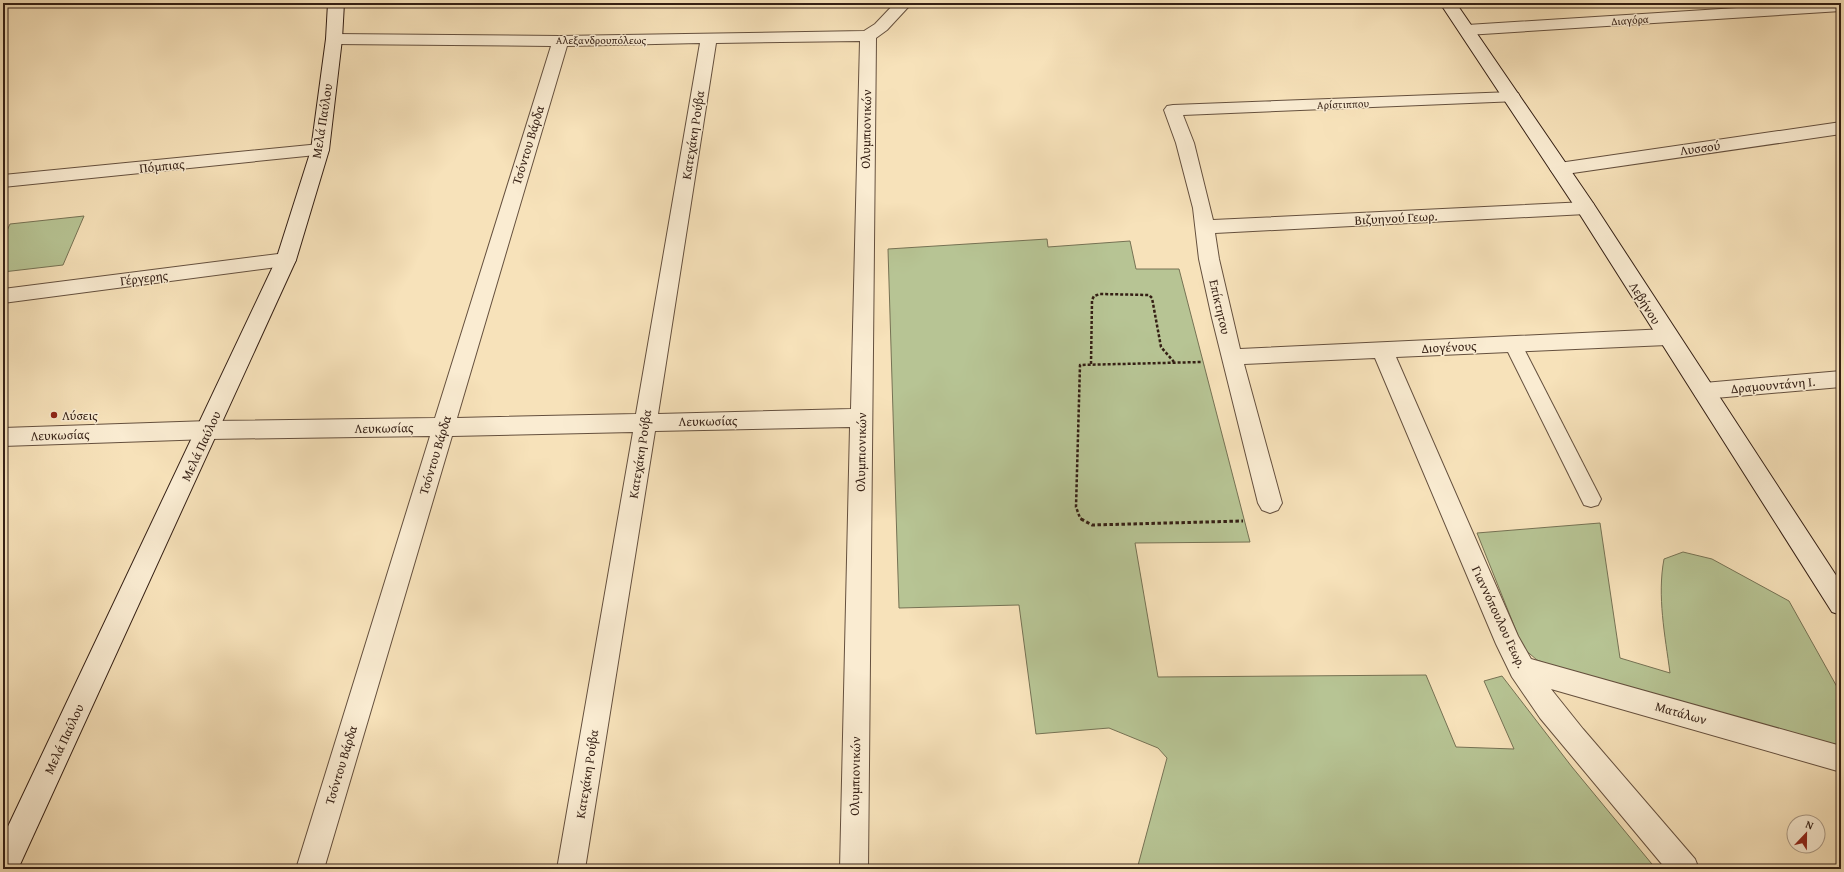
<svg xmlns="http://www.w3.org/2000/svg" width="1844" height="872" font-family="'Gentium Book Plus',serif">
  <rect width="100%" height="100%" fill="#f7e2ba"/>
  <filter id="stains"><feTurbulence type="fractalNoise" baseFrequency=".005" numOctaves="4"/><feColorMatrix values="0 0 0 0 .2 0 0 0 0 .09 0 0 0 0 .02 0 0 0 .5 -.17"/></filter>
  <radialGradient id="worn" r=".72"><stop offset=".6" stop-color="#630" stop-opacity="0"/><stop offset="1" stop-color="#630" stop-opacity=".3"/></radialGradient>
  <g fill="#b7c494" stroke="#767254">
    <path d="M 84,216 L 63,265 L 3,272 L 3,239 L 10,224 Z"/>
    <path d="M 1047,239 L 1048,247 L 1130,241 L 1136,269 L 1179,269 L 1250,542 L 1135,543 L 1158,677 L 1426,675 L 1456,747 L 1514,749 L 1484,681 L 1502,676 L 1572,767 L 1656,869 L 1137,869 L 1167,758 L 1158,748 L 1109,728 L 1036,734 L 1019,605 L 899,608 L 888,249 Z"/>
    <path d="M 1600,523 L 1620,658 L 1670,673 C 1665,635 1657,596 1664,559 L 1683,552 L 1712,559 L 1789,601 L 1841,694 L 1841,747 L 1563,670 L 1537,660 L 1523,648 L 1477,533 Z"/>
  </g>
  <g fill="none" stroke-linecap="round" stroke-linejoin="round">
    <defs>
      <path id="lane" d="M 1513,337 L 1519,339 L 1598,493 L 1601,499 L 1598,505 L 1591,507 L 1584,505 L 1504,344 L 1507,339 Z"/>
      <g id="street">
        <path d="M 895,3 L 912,3 L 887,30 L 876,38 L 868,869 L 840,869 L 850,427 L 655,431 L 585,869 L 557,869 L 633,432 L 452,436 L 324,869 L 296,869 L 430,436 L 209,439 L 3,446 L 3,428 L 209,421 L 435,418 L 551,46 L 334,44 L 328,42 L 326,39 L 328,36 L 334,34 L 560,36 L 864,31 L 875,24 ZM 860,41 L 851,409 L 658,414 L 716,43 ZM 700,43 L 636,414 L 457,418 L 567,46 Z"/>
        <path d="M 1816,3 L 1841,3 L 1841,11 L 1467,35 L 1461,33 L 1459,30 L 1461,27 L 1467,25 Z"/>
        <path d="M 1512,92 L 1518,93 L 1520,97 L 1518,101 L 1183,115 L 1194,143 L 1213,220 L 1586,202 L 1593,203 L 1595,208 L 1593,213 L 1586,214 L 1215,233 L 1219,259 L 1240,349 L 1667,329 L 1674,331 L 1677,337 L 1674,343 L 1667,345 L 1396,357 L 1518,636 L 1531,659 L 1841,746 L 1841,772 L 1551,689 L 1583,729 L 1695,859 L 1699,869 L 1666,869 L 1540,718 L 1512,677 L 1496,644 L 1375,358 L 1244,364 L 1282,503 L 1278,510 L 1270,513 L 1262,510 L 1258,503 L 1212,318 L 1199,259 L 1193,208 L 1176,143 L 1164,110 L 1167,106 L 1173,105 Z"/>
        <path d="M 1841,122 L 1841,134 L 1559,175 L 1553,173 L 1550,169 L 1553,165 L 1559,163 Z"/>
        <path d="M 320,144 L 326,146 L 329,150 L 326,154 L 3,187 L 3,175 Z"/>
        <path d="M 286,253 L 293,255 L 296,260 L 293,265 L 3,303 L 3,289 Z"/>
        <path d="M 1841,371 L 1841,387 L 1704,399 L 1696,397 L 1693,391 L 1696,385 L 1704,383 Z"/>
      </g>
      <g id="secondary">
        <path d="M 328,3 L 344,3 L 342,39 L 329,150 L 296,260 L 18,869 L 3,869 L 3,837 L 276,260 L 311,150 L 326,39 Z"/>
        <path d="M 1440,3 L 1456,3 L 1593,203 L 1841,583 L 1841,615 L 1832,612 L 1579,213 Z"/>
      </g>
    </defs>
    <use href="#lane" stroke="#65503e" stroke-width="2"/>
    <use href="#street" stroke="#65503e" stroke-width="2"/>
    <use href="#secondary" stroke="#341f14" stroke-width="2"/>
    <g stroke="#341f14" stroke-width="2.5" stroke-dasharray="3 2" stroke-linecap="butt">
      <path d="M 1091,364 L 1092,300 L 1094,296 L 1100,294 L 1149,295 L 1152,298 L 1161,347 L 1174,362"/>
      <path d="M 1083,520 L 1080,518 L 1076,507 L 1080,365 L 1202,362"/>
    </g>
    <path stroke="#341f14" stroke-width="3" stroke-dasharray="3.5 2.5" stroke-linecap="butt" d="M 1081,519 L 1092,525 L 1243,521"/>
    <use href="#lane" fill="#faecd2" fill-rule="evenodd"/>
    <use href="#street" fill="#faecd2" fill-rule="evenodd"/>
    <use href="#secondary" fill="#faecd2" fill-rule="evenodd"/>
  </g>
  <circle fill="#8f2418" stroke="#faecd2" stroke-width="1.5" cx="54" cy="415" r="4"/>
  <g text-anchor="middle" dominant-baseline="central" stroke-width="3" stroke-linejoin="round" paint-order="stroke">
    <g font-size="11" fill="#341f14" stroke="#faecd2">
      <text transform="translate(1630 20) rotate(-4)">Διαγόρα</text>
      <text x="601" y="40">Αλεξανδρουπόλεως</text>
      <text transform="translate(1343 104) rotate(-2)">Αρίστιππου</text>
    </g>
    <g font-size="13" fill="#341f14" stroke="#faecd2">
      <text transform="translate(322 121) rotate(-81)">Μελά Παύλου</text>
      <text transform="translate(866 129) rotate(-89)">Ολυμπιονικών</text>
      <text transform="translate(693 135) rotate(-81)">Κατεχάκη Ρούβα</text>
      <text transform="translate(528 145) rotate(-73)">Τσόντου Βάρδα</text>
      <text transform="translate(1700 148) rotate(-8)">Λυσσού</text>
      <text transform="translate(162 166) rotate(-6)">Πόμπιας</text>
      <text transform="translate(1396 218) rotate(-3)">Βιζυηνού Γεωρ.</text>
      <text transform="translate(144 278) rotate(-7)">Γέργερης</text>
      <text transform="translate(1645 303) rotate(58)">Λεβήνου</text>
      <text transform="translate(1220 307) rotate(77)">Επίκτητου</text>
      <text transform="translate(1449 347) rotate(-3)">Διογένους</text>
      <text transform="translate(1773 385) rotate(-5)">Δραμουντάνη Ι.</text>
      <text transform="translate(708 421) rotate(-1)">Λευκωσίας</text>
      <text transform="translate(384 428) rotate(-1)">Λευκωσίας</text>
      <text transform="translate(60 435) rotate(-2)">Λευκωσίας</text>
      <text transform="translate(201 446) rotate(-65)">Μελά Παύλου</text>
      <text transform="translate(861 452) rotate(-89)">Ολυμπιονικών</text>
      <text transform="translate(640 454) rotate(-81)">Κατεχάκη Ρούβα</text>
      <text transform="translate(435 455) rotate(-73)">Τσόντου Βάρδα</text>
      <text transform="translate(1499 617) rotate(65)">Γιαννόπουλου Γεωρ.</text>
      <text transform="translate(1681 713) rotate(16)">Ματάλων</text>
      <text transform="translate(64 739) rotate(-65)">Μελά Παύλου</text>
      <text transform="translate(341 765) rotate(-73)">Τσόντου Βάρδα</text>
      <text transform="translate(587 774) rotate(-81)">Κατεχάκη Ρούβα</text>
      <text transform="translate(855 776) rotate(-89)">Ολυμπιονικών</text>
    </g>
    <g font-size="13" fill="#341f14" stroke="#faecd2" text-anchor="start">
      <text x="62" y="415">Λύσεις</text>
    </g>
  </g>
  <rect width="1844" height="872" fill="none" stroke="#f7e2ba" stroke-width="16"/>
  <rect x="4" y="4" width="1836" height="864" fill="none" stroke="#341f14" stroke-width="2"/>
  <rect x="8" y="8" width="1828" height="856" fill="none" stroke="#341f14"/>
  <g transform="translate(1806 834) rotate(22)"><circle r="19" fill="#faecd2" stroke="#ab9a86"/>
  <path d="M0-3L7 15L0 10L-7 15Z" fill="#8f2418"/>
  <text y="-6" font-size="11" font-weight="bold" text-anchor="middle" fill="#341f14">N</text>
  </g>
  <rect width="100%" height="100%" filter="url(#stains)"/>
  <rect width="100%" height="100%" fill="url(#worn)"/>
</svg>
